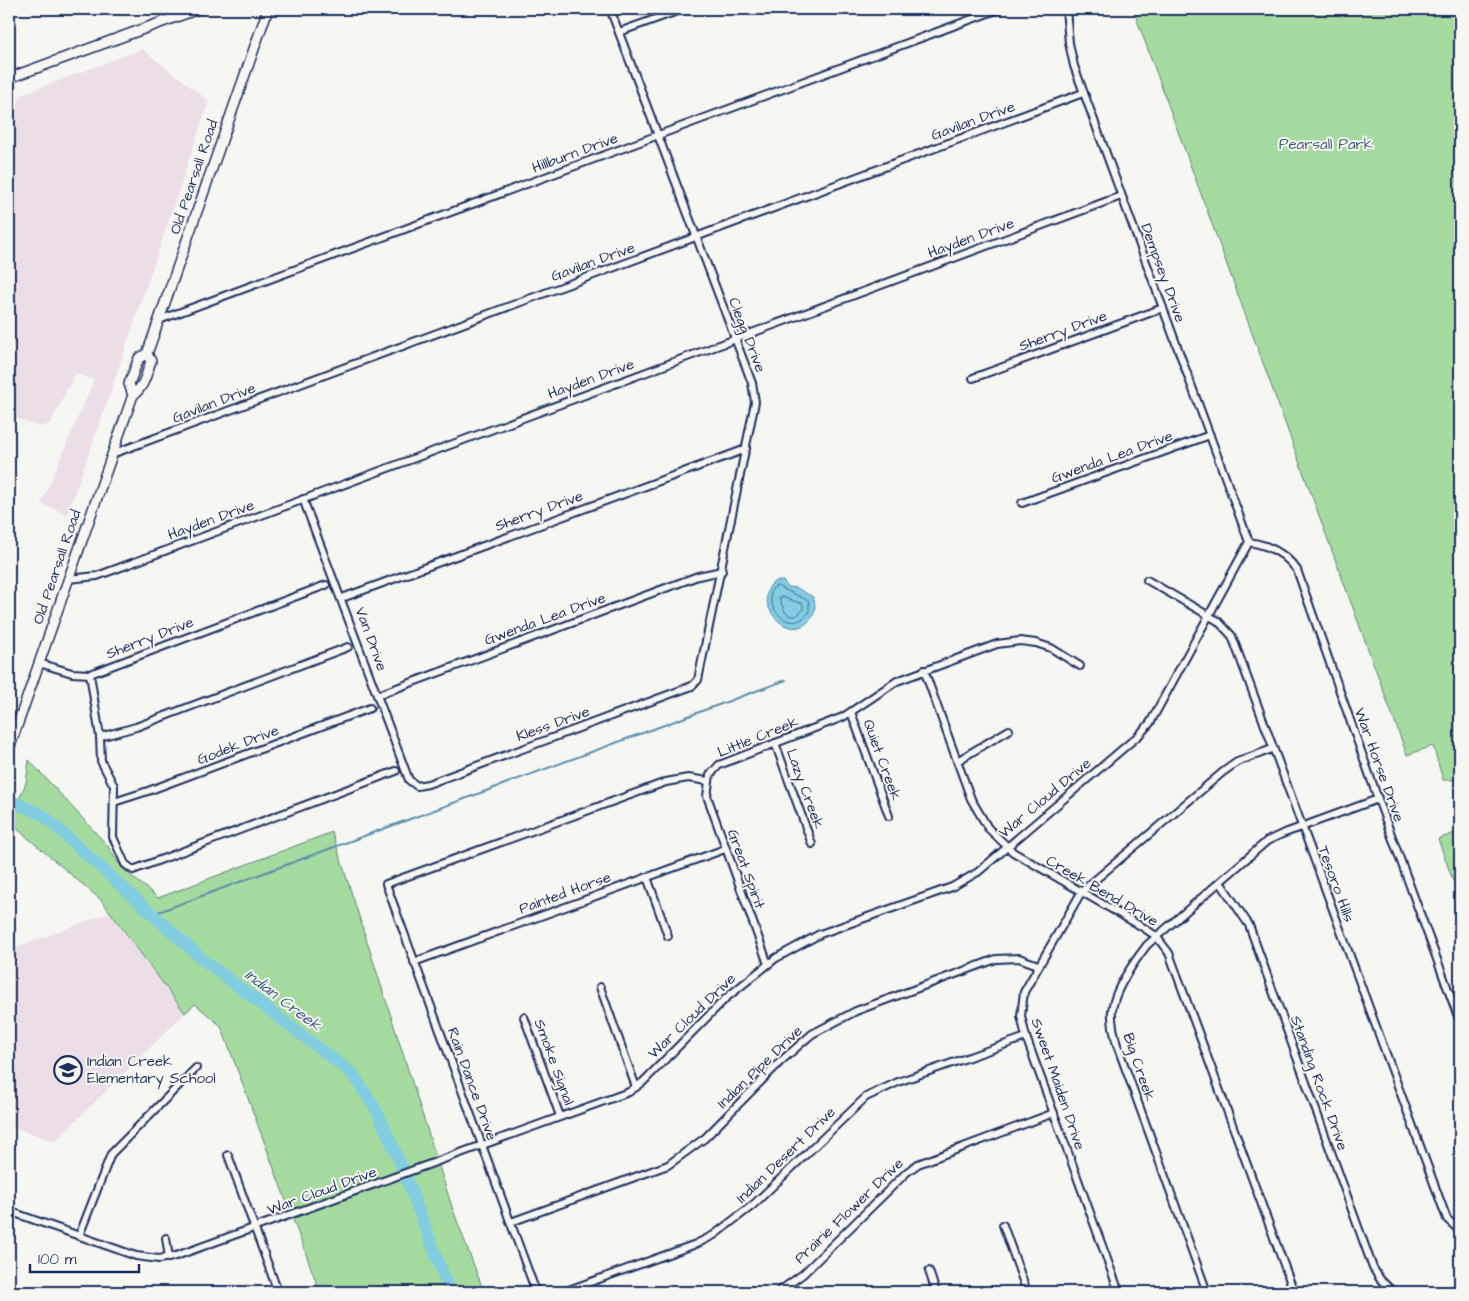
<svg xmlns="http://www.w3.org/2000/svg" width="1469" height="1301" font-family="'Architects Daughter',sans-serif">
  <rect width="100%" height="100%" fill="#f6f6f2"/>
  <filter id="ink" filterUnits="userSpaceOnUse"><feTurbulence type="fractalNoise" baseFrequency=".02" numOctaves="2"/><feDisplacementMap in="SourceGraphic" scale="10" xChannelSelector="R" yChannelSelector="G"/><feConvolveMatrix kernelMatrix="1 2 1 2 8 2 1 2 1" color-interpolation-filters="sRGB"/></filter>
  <g filter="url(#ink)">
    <g fill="#ebdee6">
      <path d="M 142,49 L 209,101 L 101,420 L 67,514 L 41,504 L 94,380 L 75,373 L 50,424 L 40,427 L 9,416 L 9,129 L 21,95 Z"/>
      <path d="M 109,913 L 185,1013 L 55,1141 L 9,1126 L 9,950 Z"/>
    </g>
    <g fill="#a5db9f" stroke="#60857e">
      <path d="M 1133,9 L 1460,9 L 1460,780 L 1443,780 L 1433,746 L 1407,755 Z"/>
      <path d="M 29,760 L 107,845 L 122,868 L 158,898 L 332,832 L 453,1210 L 484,1292 L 320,1292 L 221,1026 L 195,1004 L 185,1013 L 101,900 L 9,822 L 26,783 Z"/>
      <path d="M 1460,831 L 1460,900 L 1438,839 Z"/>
    </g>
    <path fill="#82cde2" stroke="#598ead" d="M 776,581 L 783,581 L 788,587 L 797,588 L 813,597 C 816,605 816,612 811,619 C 786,648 749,595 776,581 Z"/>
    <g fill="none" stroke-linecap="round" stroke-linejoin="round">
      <g stroke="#446e93" stroke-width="1">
        <path d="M 777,586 L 809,601 L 809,612 C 791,637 764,607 772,589 Z"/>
        <path d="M 782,597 L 803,604 L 803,610 L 796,616 L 790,616 L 785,612 L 779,598 Z"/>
      </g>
      <path stroke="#598ead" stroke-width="2" d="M 153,914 L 786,680"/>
      <path stroke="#82cde2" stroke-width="12" d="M 9,800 L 43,815 L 202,959 L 353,1074 L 378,1113 L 402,1167 L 450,1292"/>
      <defs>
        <g id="street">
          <path d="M 619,32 L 683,9"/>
          <path d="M 159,320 L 999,9"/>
          <path d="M 973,378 L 1163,308"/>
          <path d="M 112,454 L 1083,93"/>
          <path d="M 303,499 L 409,780 L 417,786 L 428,784 L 692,686 L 698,680 L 755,402 L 752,383 L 610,9"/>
          <path d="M 1022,503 L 1210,435"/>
          <path d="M 1249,542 C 1269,545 1285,553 1297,570 L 1378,799 L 1460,1022"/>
          <path d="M 68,579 L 97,576 L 1121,196"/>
          <path d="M 1147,580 L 1218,621 L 1232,636 L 1447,1219 L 1460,1231"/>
          <path d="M 342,598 L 746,449"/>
          <path d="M 39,663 L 72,673 L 90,674 L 326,585"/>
          <path d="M 924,670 L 971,799 L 988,828 L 1013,852 L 1144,928 L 1156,936 L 1169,953 L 1294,1292"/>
          <path d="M 90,674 L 100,737 L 101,761 L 114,786 L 113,837 L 125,864 L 133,870 L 396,771"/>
          <path d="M 378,695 L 698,576 L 722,571"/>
          <path d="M 851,712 L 889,816"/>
          <path d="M 100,737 L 136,727 L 348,647"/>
          <path d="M 775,743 L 812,844"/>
          <path d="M 957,761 L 1009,730"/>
          <path d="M 114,802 L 148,791 L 370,708"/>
          <path d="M 647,877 L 668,936"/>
          <path d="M 1220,882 L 1249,925 L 1373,1268 L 1380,1279 L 1393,1292"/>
          <path d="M 414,962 L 725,849"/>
          <path d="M 768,964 L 707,796 L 710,775 L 719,765 L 843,717 L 897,681 L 997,644 L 1020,641 L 1036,643 L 1051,648 L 1080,666"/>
          <path d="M 600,987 L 636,1087"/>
          <path d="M 524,1017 L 560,1116"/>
          <path d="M 228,1155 L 278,1292"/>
          <path d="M 9,1211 L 136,1256 L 159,1259 L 176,1256 L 629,1092 L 643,1082 L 726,998 L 776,958 L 820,934 L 952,887 L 978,872 L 1139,735 L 1150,723 L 1249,542 L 1074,66 L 1069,43 L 1066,9"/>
          <path d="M 511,1222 L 668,1165 L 705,1138 L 781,1061 L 812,1034 L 856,1011 L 996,959 L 1019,958 L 1038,965"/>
          <path d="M 1003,1225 L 1027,1292"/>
          <path d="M 79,1236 L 111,1154 L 196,1068"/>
          <path d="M 166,1238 L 169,1258"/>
          <path d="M 929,1271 L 936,1292"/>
          <path d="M 536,1292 L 386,884 L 666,782 L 688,778 L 708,781"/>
          <path d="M 563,1292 L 696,1244 L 714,1235 L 753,1205 L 866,1097 L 898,1082 L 1026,1037"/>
          <path d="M 778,1292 L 803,1274 L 907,1172 L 918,1164 L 1054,1113"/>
          <path d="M 1119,1292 L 1026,1037 L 1021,1016 L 1024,992 L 1082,891 L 1223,772 L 1237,762 L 1272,749"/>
          <path d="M 1207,1292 L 1117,1045 C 1114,1034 1111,1022 1112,1010 C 1115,988 1134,962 1147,945 L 1267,841 L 1282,834 L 1378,799"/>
        </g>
        <g id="secondary">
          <path d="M 9,78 L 198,9"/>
          <path d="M 133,395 L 129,384 L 139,358 L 147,354 L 268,9"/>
          <path d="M 9,749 L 133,395 C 144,387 146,375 151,361 L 147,354"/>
        </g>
      </defs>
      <use href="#street" stroke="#1b2f5e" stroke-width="10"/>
      <use href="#secondary" stroke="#1b2f5e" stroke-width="12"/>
      <use href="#street" stroke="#f6f6f2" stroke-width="6"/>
      <use href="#secondary" stroke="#f6f6f2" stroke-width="9"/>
    </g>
  </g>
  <defs>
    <symbol id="school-ring" viewBox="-11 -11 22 22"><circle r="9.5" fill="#f6f6f2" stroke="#1b2f5e" stroke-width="1.5"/><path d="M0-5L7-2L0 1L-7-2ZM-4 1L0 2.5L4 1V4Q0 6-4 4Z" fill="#1b2f5e"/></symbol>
  </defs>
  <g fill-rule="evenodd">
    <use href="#school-ring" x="52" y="1054" width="32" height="32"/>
  </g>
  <g text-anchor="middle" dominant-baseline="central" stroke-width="4" stroke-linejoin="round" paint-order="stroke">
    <g font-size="15" fill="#1b2f5e" stroke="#f6f6f2">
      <text transform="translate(973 121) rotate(-20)">Gavilan Drive</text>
      <text transform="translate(575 153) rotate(-20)">Hillburn Drive</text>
      <text transform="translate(194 177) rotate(-71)">Old Pearsall Road</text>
      <text transform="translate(971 238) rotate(-20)">Hayden Drive</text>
      <text transform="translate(593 262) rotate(-20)">Gavilan Drive</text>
      <text transform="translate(1163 273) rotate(70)">Dempsey Drive</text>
      <text transform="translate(1063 331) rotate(-20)">Sherry Drive</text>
      <text transform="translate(747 335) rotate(69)">Clegg Drive</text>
      <text transform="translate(591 379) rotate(-20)">Hayden Drive</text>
      <text transform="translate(214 403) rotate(-21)">Gavilan Drive</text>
      <text transform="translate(1112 457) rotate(-20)">Gwenda Lea Drive</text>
      <text transform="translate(539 511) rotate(-20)">Sherry Drive</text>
      <text transform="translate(211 520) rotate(-20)">Hayden Drive</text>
      <text transform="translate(57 567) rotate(-71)">Old Pearsall Road</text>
      <text transform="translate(545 619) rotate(-20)">Gwenda Lea Drive</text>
      <text transform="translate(150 638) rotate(-21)">Sherry Drive</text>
      <text transform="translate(371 639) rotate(70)">Van Drive</text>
      <text transform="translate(553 724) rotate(-20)">Kless Drive</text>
      <text transform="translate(758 737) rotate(-22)">Little Creek</text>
      <text transform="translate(238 745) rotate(-21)">Godek Drive</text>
      <text transform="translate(882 760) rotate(70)">Quiet Creek</text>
      <text transform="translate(1379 765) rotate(70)">War Horse Drive</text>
      <text transform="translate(805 789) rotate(70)">Lazy Creek</text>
      <text transform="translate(1045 798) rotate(-40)">War Cloud Drive</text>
      <text transform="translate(746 869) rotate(70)">Great Spirit</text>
      <text transform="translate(1336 884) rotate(70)">Tesoro Hills</text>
      <text transform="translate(1102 891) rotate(30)">Creek Bend Drive</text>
      <text transform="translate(565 893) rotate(-20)">Painted Horse</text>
      <text transform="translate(692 1016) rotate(-44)">War Cloud Drive</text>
      <text transform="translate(554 1062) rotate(70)">Smoke Signal</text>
      <text transform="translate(760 1067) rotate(-44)">Indian Pipe Drive</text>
      <text transform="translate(1139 1067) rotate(71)">Big Creek</text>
      <text transform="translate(1319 1083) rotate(70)">Standing Rock Drive</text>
      <text transform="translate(472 1084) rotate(70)">Rain Dance Drive</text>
      <text transform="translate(1058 1084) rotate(71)">Sweet Maiden Drive</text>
      <text transform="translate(786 1155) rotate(-44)">Indian Desert Drive</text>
      <text transform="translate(322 1191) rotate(-20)">War Cloud Drive</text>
      <text transform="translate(849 1211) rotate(-44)">Prairie Flower Drive</text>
    </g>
    <g font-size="15" fill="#3e5a6e" stroke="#f6f6f2">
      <text x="1326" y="144">Pearsall Park</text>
    </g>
    <g font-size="15" fill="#1b2f5e" stroke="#f6f6f2" text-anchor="start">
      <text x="87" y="1061">Indian Creek<tspan x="87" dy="17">Elementary School</tspan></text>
    </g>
    <g font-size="16" font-style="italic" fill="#35567f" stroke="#f6f6f2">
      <text transform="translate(283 1000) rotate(37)">Indian Creek</text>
    </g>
  </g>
  <rect width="1469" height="1301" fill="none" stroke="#f6f6f2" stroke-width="30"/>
  <rect x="15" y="15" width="1439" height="1271" fill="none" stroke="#1b2f5e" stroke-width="2" filter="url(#ink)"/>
  <path d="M30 1264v8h109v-8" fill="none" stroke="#1b2f5e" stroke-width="2.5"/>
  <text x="38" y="1264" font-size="15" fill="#1b2f5e" stroke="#f6f6f2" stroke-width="4" paint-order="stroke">100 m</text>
</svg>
